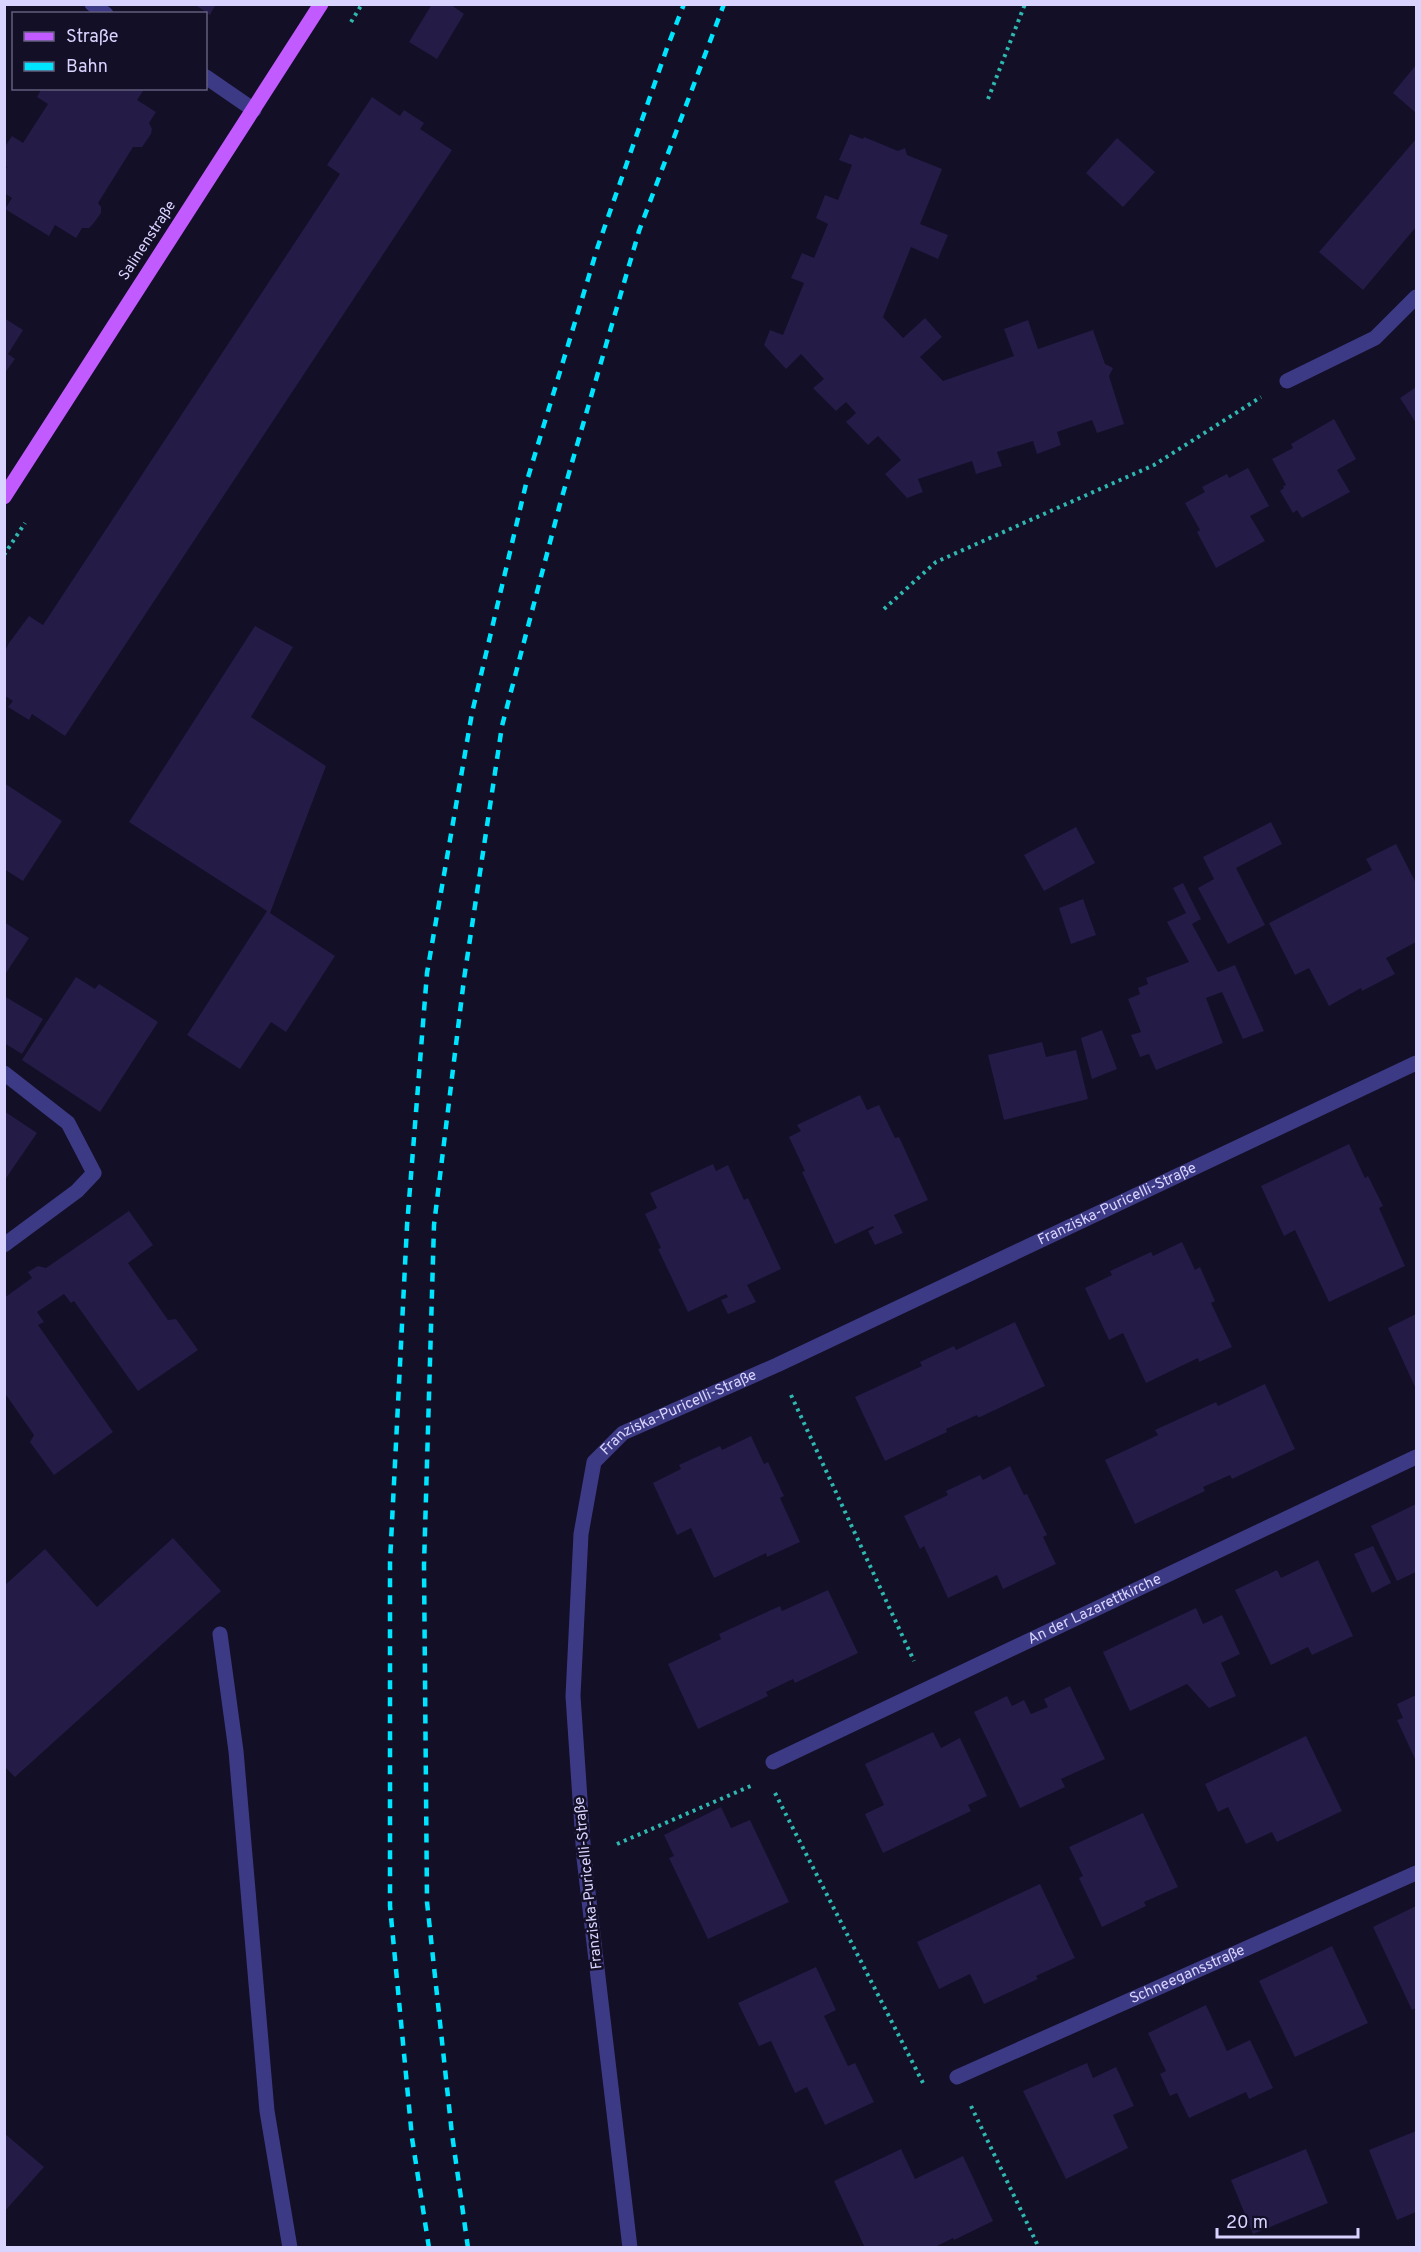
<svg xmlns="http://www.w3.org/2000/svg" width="1421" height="2252" font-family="Overpass,sans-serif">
  <rect width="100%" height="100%" fill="#130f26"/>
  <g fill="#241b47">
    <path d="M 194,4 L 216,4 L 210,15 Z"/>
    <path d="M 432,4 L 450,4 L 464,14 L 437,59 L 409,42 Z"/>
    <path d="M 1416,65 L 1416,113 L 1393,93 Z"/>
    <path d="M 42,88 L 140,88 L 143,91 L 137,100 L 156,112 L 149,123 L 152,129 L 151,134 L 142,147 L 133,147 L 98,203 L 101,207 L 101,213 L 93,224 L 89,228 L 82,228 L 76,238 L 55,225 L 49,236 L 5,209 L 12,198 L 4,193 L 4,172 L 7,167 L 4,165 L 4,148 L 12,136 L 23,143 L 48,104 L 37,97 Z"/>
    <path d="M 372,97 L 400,116 L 404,110 L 424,123 L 420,129 L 452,150 L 65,736 L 32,714 L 29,720 L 8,707 L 13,701 L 4,695 L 4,653 L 9,643 L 29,616 L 43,625 L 340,174 L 327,165 Z"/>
    <path d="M 850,134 L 863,139 L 864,137 L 898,151 L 905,148 L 907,155 L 942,169 L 920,224 L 948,235 L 938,259 L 911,247 L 883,317 L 903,338 L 925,318 L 942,337 L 920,357 L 943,381 L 1014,356 L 1004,329 L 1028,320 L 1038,349 L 1093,330 L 1105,364 L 1113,368 L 1109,376 L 1124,424 L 1097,433 L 1092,420 L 1057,432 L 1061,445 L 1037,454 L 1033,441 L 997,452 L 1002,466 L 976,474 L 972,461 L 918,479 L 923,492 L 907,498 L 885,474 L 901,460 L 878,436 L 868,445 L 846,422 L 856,413 L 846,402 L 836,411 L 813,388 L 824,379 L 801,354 L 786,369 L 764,345 L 770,330 L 783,335 L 804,283 L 791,278 L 802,253 L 814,258 L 828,224 L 816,218 L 825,195 L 838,200 L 852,165 L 839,160 Z"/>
    <path d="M 1117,138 L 1155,172 L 1123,207 L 1086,173 Z"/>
    <path d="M 1416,139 L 1416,227 L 1363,290 L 1319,252 Z"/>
    <path d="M 4,318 L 23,330 L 8,354 L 15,359 L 4,374 Z"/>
    <path d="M 1416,387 L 1416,423 L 1400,398 Z"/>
    <path d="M 1334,419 L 1356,459 L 1337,470 L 1350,492 L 1302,518 L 1297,510 L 1293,513 L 1280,491 L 1284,488 L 1283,486 L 1286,485 L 1272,459 L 1293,448 L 1291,444 Z"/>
    <path d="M 1248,468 L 1269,506 L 1250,516 L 1265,541 L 1216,568 L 1197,532 L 1200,530 L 1185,503 L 1205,492 L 1202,487 L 1227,474 L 1229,478 Z"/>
    <path d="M 255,626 L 293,647 L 251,717 L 326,766 L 270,913 L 335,956 L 286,1032 L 271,1022 L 240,1069 L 187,1035 L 267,911 L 129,822 Z"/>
    <path d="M 4,783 L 62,821 L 23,881 L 4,869 Z"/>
    <path d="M 1271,822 L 1282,844 L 1236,868 L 1265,925 L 1228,944 L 1198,888 L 1214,879 L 1203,857 Z"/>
    <path d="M 1076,827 L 1095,863 L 1044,891 L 1024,855 Z"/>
    <path d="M 1396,844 L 1416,883 L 1416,942 L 1386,958 L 1395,974 L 1362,991 L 1361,988 L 1329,1006 L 1309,968 L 1295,975 L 1269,923 L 1372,870 L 1366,859 Z"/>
    <path d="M 1183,883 L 1201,919 L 1192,924 L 1218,972 L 1235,965 L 1264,1031 L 1243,1039 L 1222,992 L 1206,998 L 1223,1043 L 1156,1070 L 1149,1054 L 1140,1057 L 1131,1035 L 1141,1032 L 1128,999 L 1140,994 L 1138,988 L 1148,984 L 1146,978 L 1189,962 L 1167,922 L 1186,913 L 1173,888 Z"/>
    <path d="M 1083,899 L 1096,935 L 1071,944 L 1059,908 Z"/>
    <path d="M 4,922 L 29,938 L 4,976 Z"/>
    <path d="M 76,977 L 95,989 L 99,984 L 158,1022 L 100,1112 L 22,1060 Z"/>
    <path d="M 4,996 L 43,1019 L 22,1054 L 4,1043 Z"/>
    <path d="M 1102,1030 L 1117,1069 L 1092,1079 L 1081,1038 Z"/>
    <path d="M 1042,1042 L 1046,1057 L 1076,1050 L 1088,1099 L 1004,1120 L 988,1055 Z"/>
    <path d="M 860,1095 L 867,1110 L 879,1105 L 895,1138 L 899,1137 L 928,1200 L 894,1215 L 903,1233 L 875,1245 L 868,1231 L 874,1228 L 873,1226 L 835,1244 L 802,1172 L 805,1171 L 789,1137 L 801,1131 L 797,1125 Z"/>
    <path d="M 4,1111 L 37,1133 L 4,1181 Z"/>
    <path d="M 1349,1144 L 1365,1178 L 1368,1176 L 1383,1206 L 1379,1208 L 1405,1266 L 1329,1302 L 1295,1230 L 1284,1236 L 1261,1186 Z"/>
    <path d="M 713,1164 L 716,1171 L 728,1165 L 744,1200 L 748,1198 L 781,1269 L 747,1285 L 756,1302 L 728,1314 L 721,1300 L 728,1297 L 726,1294 L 688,1312 L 658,1249 L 661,1248 L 645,1214 L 657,1208 L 650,1193 Z"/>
    <path d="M 129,1211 L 153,1245 L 128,1263 L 168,1320 L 176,1319 L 198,1350 L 138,1391 L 74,1301 L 71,1303 L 64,1294 L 37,1312 L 44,1322 L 38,1325 L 113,1432 L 54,1475 L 30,1442 L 34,1435 L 4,1392 L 4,1298 L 32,1278 L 28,1272 L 38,1266 L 46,1268 Z"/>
    <path d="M 1182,1242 L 1195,1270 L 1200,1267 L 1215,1301 L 1211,1303 L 1232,1347 L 1199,1362 L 1198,1358 L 1146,1383 L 1123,1333 L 1109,1340 L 1085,1288 L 1112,1275 L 1110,1271 L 1151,1252 L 1153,1256 Z"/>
    <path d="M 1416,1314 L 1416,1389 L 1388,1328 Z"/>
    <path d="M 1015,1322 L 1045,1386 L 980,1417 L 978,1417 L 977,1415 L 946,1429 L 947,1432 L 885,1461 L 855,1397 L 922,1366 L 920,1362 L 954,1346 L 956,1350 Z"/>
    <path d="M 1265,1384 L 1295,1449 L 1232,1479 L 1230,1475 L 1203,1487 L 1205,1491 L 1135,1524 L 1105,1460 L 1158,1435 L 1155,1430 L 1216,1402 L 1218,1406 Z"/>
    <path d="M 751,1436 L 764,1464 L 768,1462 L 784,1496 L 780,1498 L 800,1542 L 767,1557 L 766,1553 L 714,1578 L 691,1528 L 677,1535 L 653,1483 L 681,1469 L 679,1465 L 720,1446 L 722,1450 Z"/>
    <path d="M 1010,1466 L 1024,1495 L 1027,1494 L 1047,1535 L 1043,1537 L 1056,1564 L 1003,1589 L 997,1575 L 948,1598 L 924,1546 L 920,1549 L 904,1516 L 948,1495 L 946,1491 L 980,1475 L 983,1480 Z"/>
    <path d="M 1416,1504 L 1416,1572 L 1397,1581 L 1371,1526 Z"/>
    <path d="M 173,1538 L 221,1591 L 15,1777 L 4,1766 L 4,1586 L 45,1549 L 97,1607 Z"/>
    <path d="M 1373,1546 L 1391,1583 L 1372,1593 L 1354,1554 Z"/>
    <path d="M 1318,1560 L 1353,1636 L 1312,1655 L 1308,1647 L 1271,1665 L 1235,1590 L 1277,1570 L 1281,1578 Z"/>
    <path d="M 828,1590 L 858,1653 L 795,1683 L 793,1679 L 766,1692 L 768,1696 L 698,1729 L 668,1664 L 721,1639 L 719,1634 L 780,1606 L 782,1611 Z"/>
    <path d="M 1196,1608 L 1203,1624 L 1222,1615 L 1240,1654 L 1221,1663 L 1236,1696 L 1209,1708 L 1187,1684 L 1130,1711 L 1103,1652 Z"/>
    <path d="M 1070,1686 L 1105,1759 L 1061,1779 L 1065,1787 L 1020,1808 L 974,1712 L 1007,1696 L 1012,1706 L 1024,1700 L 1031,1714 L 1048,1707 L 1044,1699 Z"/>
    <path d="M 1416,1695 L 1416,1761 L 1397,1720 L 1403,1718 L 1397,1704 Z"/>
    <path d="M 933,1732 L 941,1748 L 960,1738 L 987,1796 L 968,1805 L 971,1811 L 883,1853 L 865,1814 L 884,1805 L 865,1764 Z"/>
    <path d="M 1306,1736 L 1342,1811 L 1277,1842 L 1272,1832 L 1246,1844 L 1228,1807 L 1218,1812 L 1205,1784 Z"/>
    <path d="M 721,1807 L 731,1828 L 750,1820 L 789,1902 L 708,1939 L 669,1858 L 674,1856 L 664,1835 Z"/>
    <path d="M 1143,1813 L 1178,1887 L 1144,1902 L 1146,1906 L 1102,1927 L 1079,1878 L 1083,1876 L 1069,1847 Z"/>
    <path d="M 1040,1884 L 1075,1958 L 1036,1976 L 1038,1979 L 984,2004 L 970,1974 L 939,1989 L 917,1942 Z"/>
    <path d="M 1416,1906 L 1416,2008 L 1412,2010 L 1373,1927 Z"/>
    <path d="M 1332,1946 L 1368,2023 L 1295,2057 L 1259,1981 Z"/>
    <path d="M 816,1967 L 836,2010 L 824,2016 L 848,2066 L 855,2063 L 874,2102 L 825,2125 L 807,2087 L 795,2093 L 771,2041 L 759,2046 L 738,2003 Z"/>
    <path d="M 1206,2005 L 1227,2051 L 1250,2040 L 1273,2088 L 1249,2099 L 1246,2092 L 1189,2118 L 1177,2093 L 1170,2096 L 1160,2074 L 1166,2071 L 1148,2033 Z"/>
    <path d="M 1087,2063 L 1093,2078 L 1116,2067 L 1134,2106 L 1113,2115 L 1128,2148 L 1066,2179 L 1023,2091 Z"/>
    <path d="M 1416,2131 L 1416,2212 L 1397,2220 L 1369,2150 Z"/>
    <path d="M 4,2133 L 44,2167 L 4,2212 Z"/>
    <path d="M 901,2149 L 915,2179 L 963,2156 L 993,2221 L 954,2240 L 953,2238 L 933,2248 L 865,2248 L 834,2181 Z"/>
    <path d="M 1306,2149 L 1328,2203 L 1253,2234 L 1231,2180 Z"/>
  </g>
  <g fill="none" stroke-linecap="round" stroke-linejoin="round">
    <g stroke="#2fb8b0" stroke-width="4" stroke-dasharray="3 4.5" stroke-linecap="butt">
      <path d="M 351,22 L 362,4"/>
      <path d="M 988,99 L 1025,4"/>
      <path d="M 4,555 L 25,523"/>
      <path d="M 884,609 L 936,562 L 1154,465 L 1261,397"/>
      <path d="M 791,1395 L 914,1661"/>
      <path d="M 775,1793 L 923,2083"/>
      <path d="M 617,1844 L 753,1785"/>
      <path d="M 971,2106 L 1039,2248"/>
    </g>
    <g stroke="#3d3a85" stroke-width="15">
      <path d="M 4,1073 L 68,1123 L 94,1173 L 77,1191 L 4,1245"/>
      <path d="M 220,1634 L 236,1751 L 267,2111 L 290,2248"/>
    </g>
    <g stroke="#3d3a85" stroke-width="15">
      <path d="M 92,4 L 106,14"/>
      <path d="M 206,77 L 254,110"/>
      <path d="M 1287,381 L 1375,338 L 1416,297"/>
      <path id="s1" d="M 773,1762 L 1416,1457"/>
      <path id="s2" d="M 957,2077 L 1416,1873"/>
      <path id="s3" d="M 630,2248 L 584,1858 L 573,1696 L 581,1534 L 594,1462 L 623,1433 L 777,1365 L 1416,1063"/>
    </g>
    <path stroke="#c25bff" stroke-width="15" d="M 4,497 L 321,4"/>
    <g stroke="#00e5ff" stroke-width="4.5" stroke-dasharray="9 8" stroke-linecap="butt">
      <path d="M 429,2248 L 412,2138 L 390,1906 L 390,1562 L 407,1226 L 427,973 L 472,713 L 526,484 L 598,246 L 667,48 L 684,4"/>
      <path d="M 468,2248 L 452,2134 L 427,1902 L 424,1565 L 434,1225 L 464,979 L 502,726 L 560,504 L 639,231 L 724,4"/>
    </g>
  </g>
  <g text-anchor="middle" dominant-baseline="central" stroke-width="5" stroke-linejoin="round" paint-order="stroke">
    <g font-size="15" fill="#d9d4ff" stroke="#130f26">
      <text transform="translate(148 241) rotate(-57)">Salinenstraße</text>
      <text stroke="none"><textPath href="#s3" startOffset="1376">Franziska-Puricelli-Straße</textPath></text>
      <text stroke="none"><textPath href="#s3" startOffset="890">Franziska-Puricelli-Straße</textPath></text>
      <text stroke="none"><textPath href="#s1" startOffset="356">An der Lazarettkirche</textPath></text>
      <text transform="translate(589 1883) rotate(-96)">Franziska-Puricelli-Straße</text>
      <text stroke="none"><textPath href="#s2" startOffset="252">Schneegansstraße</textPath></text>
    </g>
  </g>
  <rect width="1421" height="2252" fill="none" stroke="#d9d4ff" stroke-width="12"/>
  <rect x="12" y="12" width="195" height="78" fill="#130f26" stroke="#625e7d" stroke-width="1.5"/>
  <rect x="24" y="32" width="30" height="9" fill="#c25bff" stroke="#625e7d" stroke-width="1.5"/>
  <text x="66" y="42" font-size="18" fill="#d9d4ff">Straße</text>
  <rect x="24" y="62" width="30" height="9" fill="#00e5ff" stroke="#625e7d" stroke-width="1.5"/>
  <text x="66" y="72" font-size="18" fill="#d9d4ff">Bahn</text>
  <path d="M1217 2228v9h141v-9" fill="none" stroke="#d9d4ff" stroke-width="3"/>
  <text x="1226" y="2228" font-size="18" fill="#d9d4ff" stroke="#130f26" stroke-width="4.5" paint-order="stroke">20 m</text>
</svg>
